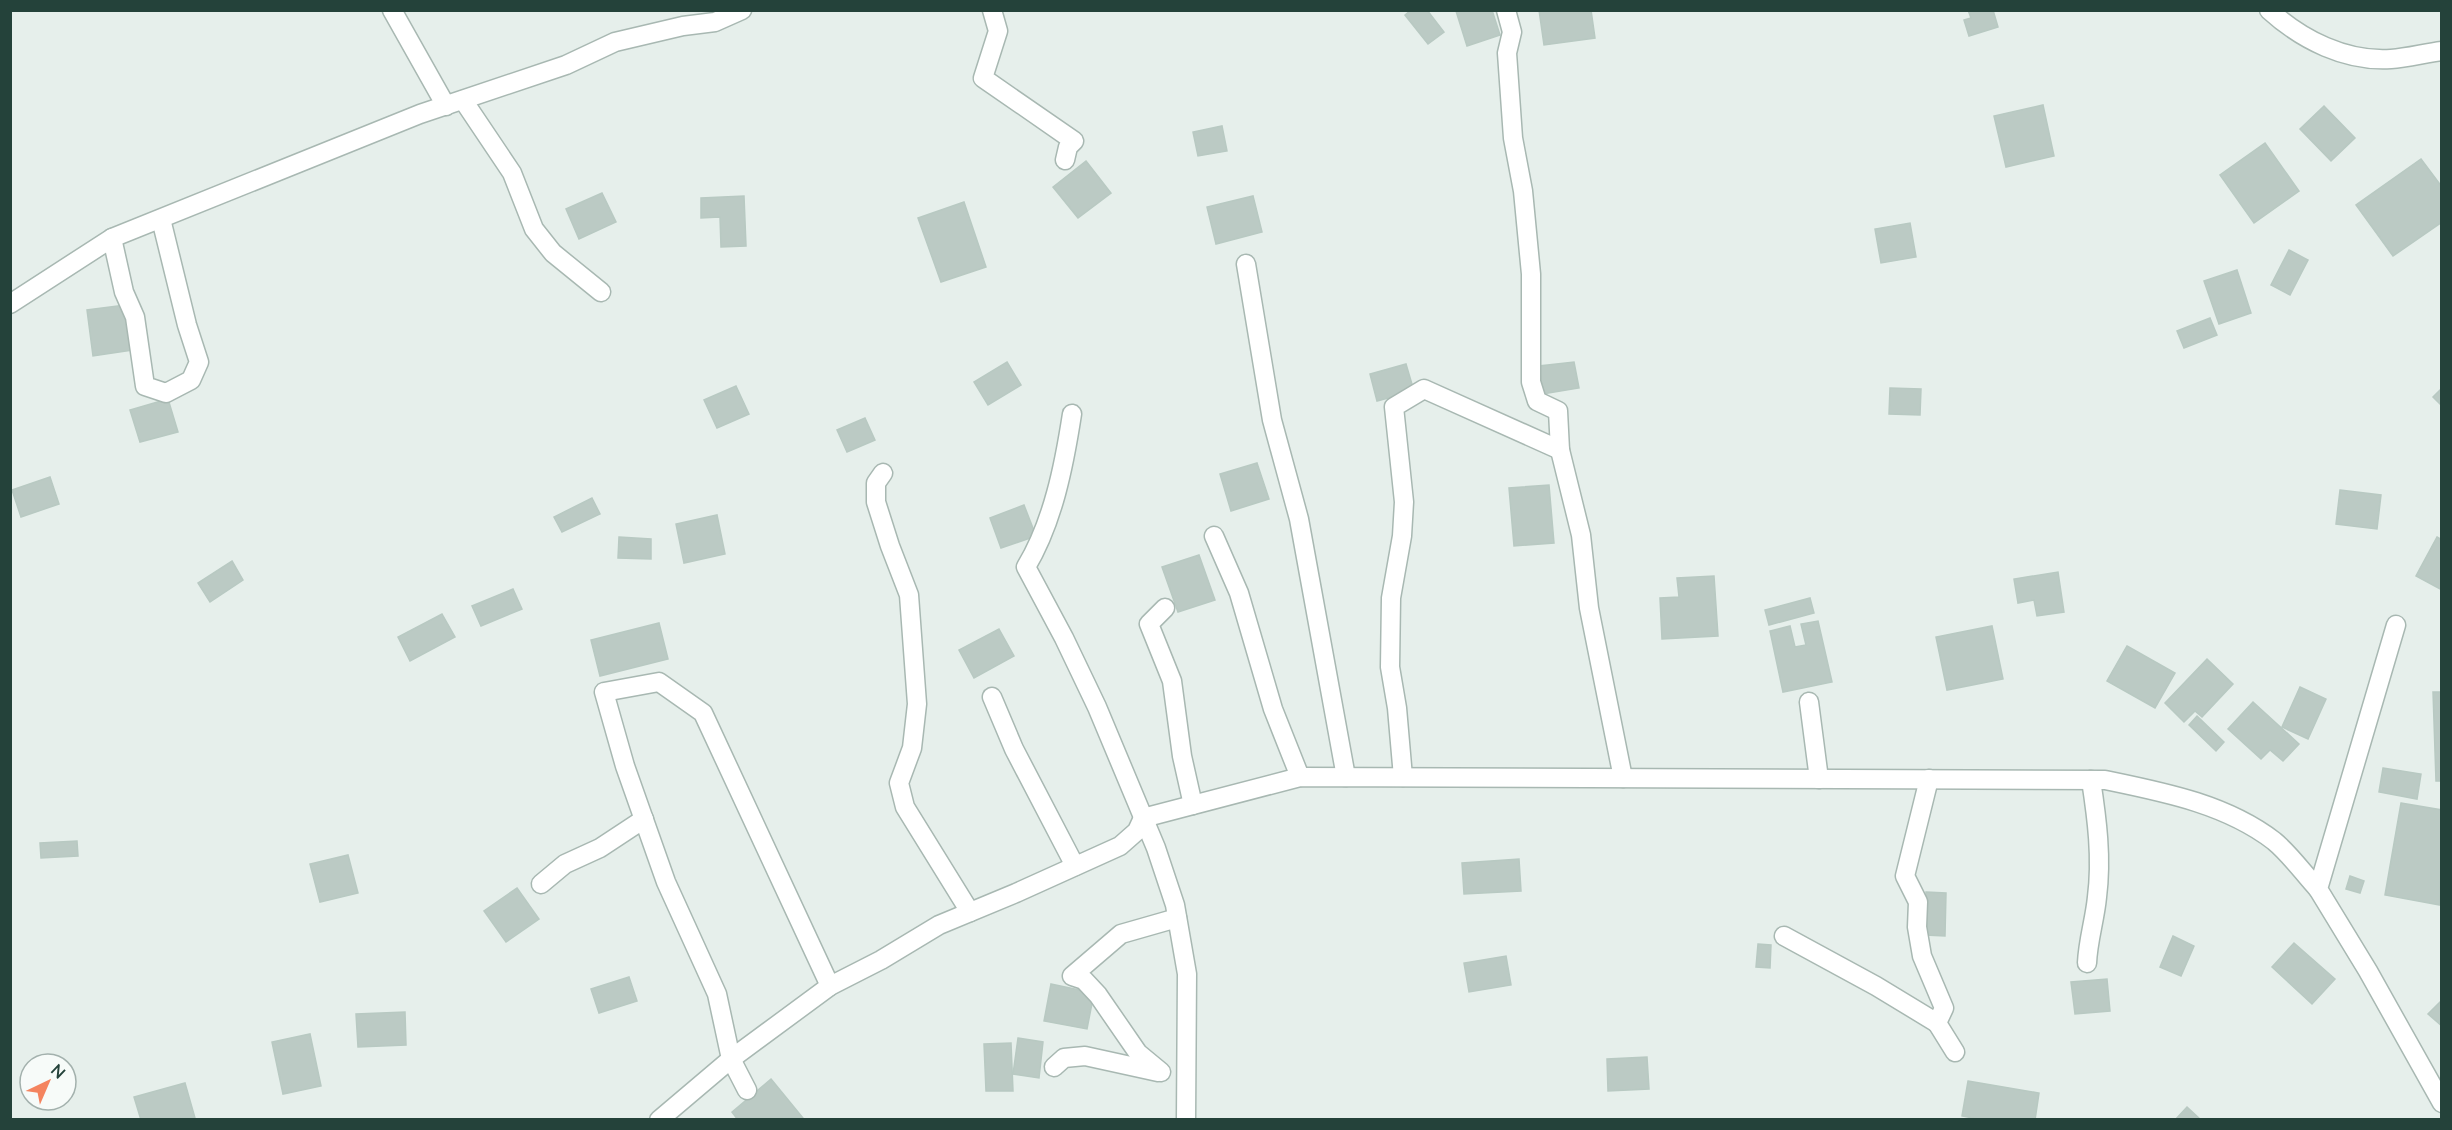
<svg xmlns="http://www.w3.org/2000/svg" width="2452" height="1130" font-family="Lato,sans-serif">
  <rect width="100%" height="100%" fill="#e6efeb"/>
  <g fill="#bbcac4" stroke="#b8c9c2" stroke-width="1.5">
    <path d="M 1411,10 L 1427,10 L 1444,32 L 1428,44 L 1405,15 Z"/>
    <path d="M 1492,10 L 1500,35 L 1467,46 L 1456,11 Z"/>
    <path d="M 1539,10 L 1591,10 L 1595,38 L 1544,45 Z"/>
    <path d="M 1968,10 L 1993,10 L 1998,27 L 1969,36 L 1964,20 L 1971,18 Z"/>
    <path d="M 2043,105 L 2054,156 L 2006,167 L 1994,116 Z"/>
    <path d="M 2324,106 L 2355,138 L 2331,161 L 2300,129 Z"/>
    <path d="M 1222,126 L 1227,151 L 1198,156 L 1193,132 Z"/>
    <path d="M 2265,143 L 2299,191 L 2254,223 L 2220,175 Z"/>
    <path d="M 2421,159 L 2442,187 L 2442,222 L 2393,256 L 2356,205 Z"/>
    <path d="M 1086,161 L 1111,193 L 1078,218 L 1053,187 Z"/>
    <path d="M 602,193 L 616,222 L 579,239 L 566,209 Z"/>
    <path d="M 744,196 L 746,246 L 721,247 L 720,217 L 701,218 L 701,198 Z"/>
    <path d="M 1253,196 L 1262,232 L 1216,244 L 1207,207 Z"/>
    <path d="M 964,202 L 986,267 L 941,282 L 918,218 Z"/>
    <path d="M 1910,223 L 1916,257 L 1881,263 L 1875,229 Z"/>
    <path d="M 2289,250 L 2308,260 L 2290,295 L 2271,285 Z"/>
    <path d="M 2237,270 L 2251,313 L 2219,324 L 2204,281 Z"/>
    <path d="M 125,305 L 132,350 L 93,356 L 87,310 Z"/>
    <path d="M 2210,318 L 2217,335 L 2184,348 L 2177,331 Z"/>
    <path d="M 1007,362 L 1021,385 L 988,405 L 974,382 Z"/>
    <path d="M 1574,362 L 1579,388 L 1543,394 L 1539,366 Z"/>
    <path d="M 1406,364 L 1414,391 L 1377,401 L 1370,374 Z"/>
    <path d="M 736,386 L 749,414 L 717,428 L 704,400 Z"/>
    <path d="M 1890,388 L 1921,389 L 1920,415 L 1889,414 Z"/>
    <path d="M 2442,388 L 2442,406 L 2433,397 Z"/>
    <path d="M 168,399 L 178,432 L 140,442 L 130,410 Z"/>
    <path d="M 865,418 L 875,440 L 847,452 L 837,430 Z"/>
    <path d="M 1257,463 L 1269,499 L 1231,511 L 1220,474 Z"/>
    <path d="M 50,477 L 59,504 L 21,517 L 12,490 Z"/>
    <path d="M 1549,485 L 1554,543 L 1514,546 L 1509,488 Z"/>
    <path d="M 2340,490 L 2381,495 L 2377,529 L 2336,524 Z"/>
    <path d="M 592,498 L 600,514 L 562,532 L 554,517 Z"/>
    <path d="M 1024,505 L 1036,536 L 1001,548 L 990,518 Z"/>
    <path d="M 717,515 L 725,554 L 684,563 L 676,524 Z"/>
    <path d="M 619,537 L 651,539 L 651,559 L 618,558 Z"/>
    <path d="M 2437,537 L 2442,540 L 2442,590 L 2416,576 Z"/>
    <path d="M 1199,555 L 1215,600 L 1178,612 L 1162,567 Z"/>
    <path d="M 232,561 L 243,580 L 210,602 L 198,583 Z"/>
    <path d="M 2058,572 L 2064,612 L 2037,616 L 2034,600 L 2018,603 L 2014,579 Z"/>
    <path d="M 1714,576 L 1718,636 L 1662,639 L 1660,598 L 1679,597 L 1677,578 Z"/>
    <path d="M 513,589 L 522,609 L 481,626 L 472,606 Z"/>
    <path d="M 1810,598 L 1814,613 L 1769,625 L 1765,610 Z"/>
    <path d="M 442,614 L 455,637 L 410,661 L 398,637 Z"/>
    <path d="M 1818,621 L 1832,682 L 1783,692 L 1770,631 L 1790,626 L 1795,647 L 1806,645 L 1801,624 Z"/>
    <path d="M 659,623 L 668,659 L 600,676 L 591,640 Z"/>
    <path d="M 1992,626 L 2003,679 L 1947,690 L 1936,637 Z"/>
    <path d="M 999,629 L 1014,656 L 974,678 L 959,650 Z"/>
    <path d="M 2127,646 L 2175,673 L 2155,708 L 2107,681 Z"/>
    <path d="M 2207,659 L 2233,684 L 2202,717 L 2195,711 L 2184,722 L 2165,703 Z"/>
    <path d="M 2300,687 L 2326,699 L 2308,739 L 2282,727 Z"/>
    <path d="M 2433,692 L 2442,692 L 2442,781 L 2436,781 Z"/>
    <path d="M 2253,702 L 2299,744 L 2283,761 L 2270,750 L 2261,759 L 2228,729 Z"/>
    <path d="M 2197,716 L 2224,742 L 2216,751 L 2189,725 Z"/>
    <path d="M 2383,768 L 2421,774 L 2417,799 L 2379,792 Z"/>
    <path d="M 2401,803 L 2442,810 L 2440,905 L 2385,895 Z"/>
    <path d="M 77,841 L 78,856 L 41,858 L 40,843 Z"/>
    <path d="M 348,855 L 358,893 L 320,902 L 310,864 Z"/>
    <path d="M 1519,859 L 1521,891 L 1464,894 L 1462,863 Z"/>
    <path d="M 2350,876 L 2364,881 L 2360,893 L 2346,889 Z"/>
    <path d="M 517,888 L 539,919 L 506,942 L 484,911 Z"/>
    <path d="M 1926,892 L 1946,893 L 1945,936 L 1925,935 Z"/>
    <path d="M 2173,936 L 2194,946 L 2181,976 L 2160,967 Z"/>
    <path d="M 2294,943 L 2335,979 L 2312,1004 L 2272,967 Z"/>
    <path d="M 1758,944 L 1771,945 L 1770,968 L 1756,967 Z"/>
    <path d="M 1506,956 L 1511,985 L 1469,992 L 1464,963 Z"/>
    <path d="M 629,977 L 637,1001 L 599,1013 L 591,989 Z"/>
    <path d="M 2107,979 L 2110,1011 L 2075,1014 L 2071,982 Z"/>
    <path d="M 1051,984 L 1094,993 L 1087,1029 L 1044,1021 Z"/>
    <path d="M 2442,1000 L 2442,1026 L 2428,1014 Z"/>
    <path d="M 405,1012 L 406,1045 L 358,1047 L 356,1014 Z"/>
    <path d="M 310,1034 L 321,1086 L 283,1094 L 272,1042 Z"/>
    <path d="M 1018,1038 L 1043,1042 L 1039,1078 L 1013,1074 Z"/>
    <path d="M 1011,1043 L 1013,1091 L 986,1091 L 984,1044 Z"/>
    <path d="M 1647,1057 L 1649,1089 L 1608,1091 L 1607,1059 Z"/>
    <path d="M 771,1079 L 803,1118 L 738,1120 L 732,1112 Z"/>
    <path d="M 1968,1081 L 2039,1093 L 2035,1120 L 1983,1120 L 1962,1116 Z"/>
    <path d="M 185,1083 L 195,1118 L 141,1120 L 134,1097 Z"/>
    <path d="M 2187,1107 L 2201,1120 L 2175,1120 Z"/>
  </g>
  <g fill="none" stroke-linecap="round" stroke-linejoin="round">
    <defs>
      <g id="minor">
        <path d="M 392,10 L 446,106"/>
        <path d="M 992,10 L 998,31 L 983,78 L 1074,141 L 1068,147 L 1065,160"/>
        <path d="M 1506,10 L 1512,32 L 1507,53 L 1513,138 L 1523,191 L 1531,274 L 1531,382 L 1537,401 L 1558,411 L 1560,450 L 1581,535 L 1589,608 L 1623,778"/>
        <path d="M 2269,10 C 2302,40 2346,62 2391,59 C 2408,58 2425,53 2442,51"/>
        <path d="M 463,100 L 512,173 L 534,229 L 553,253 L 601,292"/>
        <path d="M 112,238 L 124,292 L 135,317 L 145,386 L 166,393 L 191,380 L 199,362 L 187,325 L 161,219"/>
        <path d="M 1246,264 L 1272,420 L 1299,519 L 1346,777"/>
        <path d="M 10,304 L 112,238 L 420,114 L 566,65 L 615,42 L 683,26 L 715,22 L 742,10"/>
        <path d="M 1072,414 C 1064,466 1053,522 1026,567 L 1064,638 L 1097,707 L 1156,848 L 1175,905 L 1187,974 L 1186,1120"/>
        <path d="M 883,473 L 876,483 L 876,502 L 890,546 L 909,595 L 917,704 L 912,748 L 899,783 L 905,807 L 970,912"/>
        <path d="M 1214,536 L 1239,593 L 1273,709 L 1300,777"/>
        <path d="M 1165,608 L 1149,624 L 1172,681 L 1182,756 L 1193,805"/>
        <path d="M 2396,625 L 2318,889 L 2368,971 L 2442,1103"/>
        <path d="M 992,697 L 1014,749 L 1075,866"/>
        <path d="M 1809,702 L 1819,779"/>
        <path d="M 1403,777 L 1397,708 L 1390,667 L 1391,598 L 1402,536 L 1404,502 L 1394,407 L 1424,389 L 1560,450"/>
        <path d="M 1929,779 L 1905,876 L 1918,902 L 1917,927 L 1922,956 L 1944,1008 L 1937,1023 L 1955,1052"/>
        <path d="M 541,884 L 565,864 L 600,848 L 644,819"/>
        <path d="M 1784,936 L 1876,986 L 1937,1023"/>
        <path d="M 2087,963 C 2088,940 2095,919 2097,897 C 2102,858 2097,819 2091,780"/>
        <path d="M 1054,1067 L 1064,1058 L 1085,1056 L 1158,1072"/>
        <path d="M 1161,1072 L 1138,1053 L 1098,995 L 1084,980 L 1072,976 L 1121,934 L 1177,918"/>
        <path d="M 747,1090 L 731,1059 L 717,994 L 666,882 L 625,766 L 604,692 L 659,682 L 703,713 L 830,986"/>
        <path d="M 659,1120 L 731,1059 L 830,986 L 881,960 L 939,925 L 1016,893 L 1120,846 L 1137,831 L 1143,818 L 1300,777 L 2105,780 C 2163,792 2226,804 2274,841 C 2290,854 2304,874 2318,889"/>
      </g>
    </defs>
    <use href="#minor" stroke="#a8b8b2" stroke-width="21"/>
    <use href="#minor" stroke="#fff" stroke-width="18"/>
  </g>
  <rect width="2452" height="1130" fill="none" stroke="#24423a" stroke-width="24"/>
  <g transform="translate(48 1082) rotate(44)"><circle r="28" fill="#f7fbf9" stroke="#a3b1ad" stroke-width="1.5"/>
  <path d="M0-4.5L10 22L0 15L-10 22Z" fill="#f4845f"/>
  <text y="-9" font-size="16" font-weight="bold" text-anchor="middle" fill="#24423a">N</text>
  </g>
</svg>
